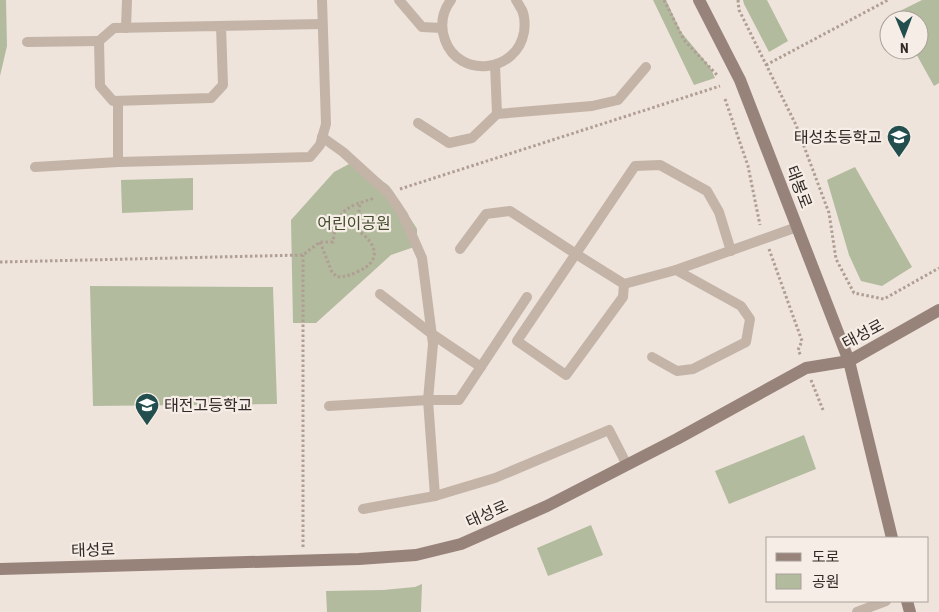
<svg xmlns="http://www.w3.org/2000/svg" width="939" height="612" font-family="'Roboto Condensed','Noto Sans KR',sans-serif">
  <rect width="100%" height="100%" fill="#eee4db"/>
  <g fill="#b2bb9d">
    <path d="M 0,0 L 6,0 L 7,46 L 0,76 Z"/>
    <path d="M 653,0 L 666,0 L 681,32 L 710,67 L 715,78 L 694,85 Z"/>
    <path d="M 743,0 L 767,0 L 788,41 L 769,52 L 744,4 Z"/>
    <path d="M 922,0 L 939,0 L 939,83 L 934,86 L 914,50 L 919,50 L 919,20 L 898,20 L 894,14 Z"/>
    <path d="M 349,164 L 368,170 L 389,186 L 400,202 L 417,229 L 417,246 L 391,255 L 316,323 L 293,323 L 291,220 L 334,172 Z"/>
    <path d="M 855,167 L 912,267 L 882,286 L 861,281 L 849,255 L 827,180 Z"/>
    <path d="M 193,178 L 193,210 L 122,213 L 121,180 Z"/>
    <path d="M 90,286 L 273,287 L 277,404 L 93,406 Z"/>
    <path d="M 804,435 L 816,469 L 729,504 L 715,471 Z"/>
    <path d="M 591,525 L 603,555 L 548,576 L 537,548 Z"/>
    <path d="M 422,584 L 421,612 L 327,612 L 326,591 L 383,590 L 415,587 Z"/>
  </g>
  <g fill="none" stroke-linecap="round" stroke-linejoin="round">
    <g stroke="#b09e93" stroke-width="3" stroke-dasharray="2.5 2.5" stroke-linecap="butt">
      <path d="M 664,0 L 684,40 L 717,75"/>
      <path d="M 738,0 L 739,10 L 796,125 L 829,213 L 836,259 L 854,293 L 884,299 L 939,268"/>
      <path d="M 766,65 L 888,0"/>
      <path d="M 725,99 L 748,166 L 760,225"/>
      <path d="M 400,189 L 720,86"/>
      <path d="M 320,242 L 332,272 L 337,277 C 344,277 350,275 357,272 C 383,261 377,243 357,230 L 360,202"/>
      <path d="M 769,249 L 802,341 L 798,350 L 801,356"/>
      <path d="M 0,262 L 303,255 L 320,242 L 333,242 C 337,210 345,207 375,198"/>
      <path d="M 811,380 L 823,410"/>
      <path d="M 303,547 L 303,255"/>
    </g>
    <g stroke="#c4b4a8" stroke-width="10">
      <path d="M 399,0 L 422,27 L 442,28"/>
      <path d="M 451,0 C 442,12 440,26 445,40 C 459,79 517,73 524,32 C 525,25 525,17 522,10 C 520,7 518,3 516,0"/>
      <path d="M 221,26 L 223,85 L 211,98 L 113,101 L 100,86 L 99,41 L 114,28 L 322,24"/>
      <path d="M 126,28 L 127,0"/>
      <path d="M 27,42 L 99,41"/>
      <path d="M 118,101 L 118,162"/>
      <path d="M 497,114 L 592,106 L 618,100 L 646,67"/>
      <path d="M 418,123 L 449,143 L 472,138 L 497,114 L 495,65"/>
      <path d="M 322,137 L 343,152 L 388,193 L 403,215 L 422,258 L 433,344 L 428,400 L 435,496"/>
      <path d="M 35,167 L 118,162 L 310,157 L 320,145 L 326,124 L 322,0"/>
      <path d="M 460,249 L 486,214 L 510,211 L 576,254 L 624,284 L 623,297 L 566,375 L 517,341 L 635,166 L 660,165 L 707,191 L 719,212 L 731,251"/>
      <path d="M 624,284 L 676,270 L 797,227"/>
      <path d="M 380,294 L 432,334 L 481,367"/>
      <path d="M 652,357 L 677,371 L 693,369 L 746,342 L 750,319 L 741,306 L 676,270"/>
      <path d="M 329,406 L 428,400 L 459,400 L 527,297"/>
      <path d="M 363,509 L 435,496 L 495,478 L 609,430 L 627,465"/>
      <path d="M 857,612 L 886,601"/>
    </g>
    <g stroke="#98837a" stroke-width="12">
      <path d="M 699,0 L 740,80 L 849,361 L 892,538"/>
      <path d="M 0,569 L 359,559 L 416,555 L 461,544 L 547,506 L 677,439 L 806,368 L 849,361 L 939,310"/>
      <path d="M 907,601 L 910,612"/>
    </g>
  </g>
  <defs>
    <symbol id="school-pin" viewBox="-11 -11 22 30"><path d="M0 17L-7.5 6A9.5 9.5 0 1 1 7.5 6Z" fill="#224e4e" stroke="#f6eee6"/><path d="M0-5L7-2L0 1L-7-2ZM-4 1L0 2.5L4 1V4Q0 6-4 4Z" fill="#fff"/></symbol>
  </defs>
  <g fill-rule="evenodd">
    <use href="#school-pin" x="885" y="123" width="28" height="38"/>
    <use href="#school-pin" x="133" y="391" width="28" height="38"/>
  </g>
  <g text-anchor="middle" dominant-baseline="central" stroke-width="4.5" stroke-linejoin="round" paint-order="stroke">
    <g font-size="16" fill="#322a27" stroke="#f6eee6" text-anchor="end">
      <text x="882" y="137">태성초등학교</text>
      <text x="164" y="405" text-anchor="start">태전고등학교</text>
    </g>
    <g font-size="16" fill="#322a27" stroke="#f6eee6">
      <text transform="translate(799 187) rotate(69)">태봉로</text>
      <text transform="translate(863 334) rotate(-28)">태성로</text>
      <text transform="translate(487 514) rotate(-24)">태성로</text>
      <text transform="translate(93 550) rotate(-2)">태성로</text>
    </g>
    <g font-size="16" fill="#434d2e" stroke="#f6eee6">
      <text x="354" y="223">어린이공원</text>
    </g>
  </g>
  <rect x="766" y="537" width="162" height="65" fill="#f6eee6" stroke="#a8a09a"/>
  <rect x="776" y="553" width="25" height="8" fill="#98837a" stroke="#a8a09a"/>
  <text x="812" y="562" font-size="15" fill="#322a27">도로</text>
  <rect x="776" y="574" width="25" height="15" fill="#b2bb9d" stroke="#a8a09a"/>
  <text x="812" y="587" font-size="15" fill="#322a27">공원</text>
  <g transform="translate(904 35) rotate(179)"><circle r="24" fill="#f6eee6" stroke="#a8a09a"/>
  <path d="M0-4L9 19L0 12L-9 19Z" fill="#224e4e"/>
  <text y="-8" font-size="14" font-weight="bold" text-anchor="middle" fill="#322a27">N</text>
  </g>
</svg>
